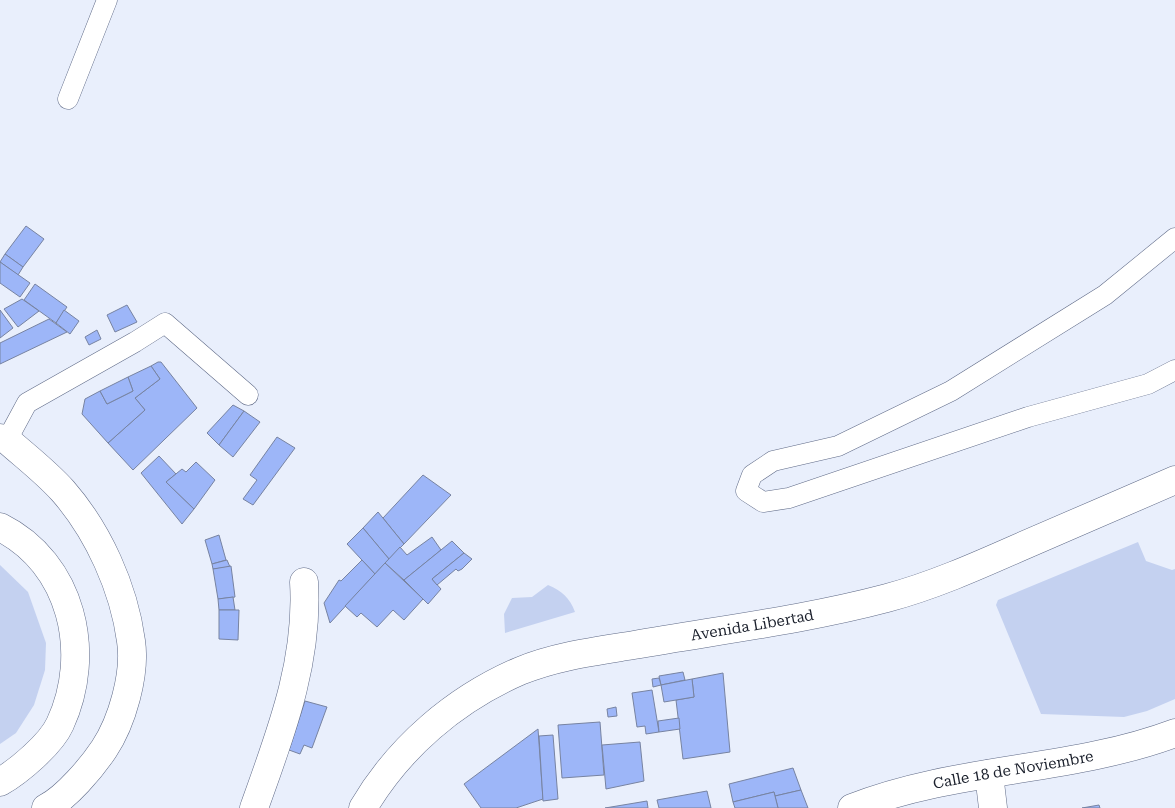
<svg xmlns="http://www.w3.org/2000/svg" width="1175" height="808" font-family="'Roboto Serif',serif">
  <rect width="100%" height="100%" fill="#e9effc"/>
  <g fill="#c4d1f0">
    <path d="M 1138,542 L 1146,561 L 1172,570 L 1175,569 L 1175,699 L 1147,711 L 1124,717 L 1041,714 L 996,605 L 998,600 Z"/>
    <path d="M 0,565 L 28,592 L 46,643 L 45,670 L 34,705 L 16,733 L 0,744 Z"/>
    <path d="M 548,585 C 562,591 570,598 575,612 L 505,633 L 504,614 L 512,598 L 532,597 Z"/>
  </g>
  <g fill="#9db6f8" stroke="#7783a1">
    <path d="M 26,226 L 44,239 L 23,267 L 5,254 Z"/>
    <path d="M 5,254 L 23,267 L 18,275 L 0,262 Z"/>
    <path d="M 0,262 L 30,283 L 20,297 L 0,283 Z"/>
    <path d="M 35,284 L 67,307 L 56,323 L 24,300 Z"/>
    <path d="M 22,299 L 39,311 L 18,327 L 4,309 Z"/>
    <path d="M 127,305 L 137,322 L 115,332 L 107,315 Z"/>
    <path d="M 0,310 L 13,328 L 0,338 Z"/>
    <path d="M 64,310 L 79,321 L 70,334 L 56,323 Z"/>
    <path d="M 49,319 L 67,332 L 0,364 L 0,343 Z"/>
    <path d="M 97,330 L 101,339 L 89,345 L 85,337 Z"/>
    <path d="M 158,362 L 161,362 L 197,408 L 133,470 L 108,443 L 145,410 L 135,398 L 160,379 L 151,366 Z"/>
    <path d="M 151,366 L 160,379 L 135,398 L 145,410 L 108,443 L 82,414 L 85,399 L 100,391 L 107,404 L 133,391 L 128,377 Z"/>
    <path d="M 128,377 L 133,391 L 107,404 L 100,391 Z"/>
    <path d="M 233,405 L 244,411 L 219,445 L 207,433 Z"/>
    <path d="M 244,411 L 260,422 L 233,457 L 219,445 Z"/>
    <path d="M 277,437 L 295,448 L 253,505 L 243,499 L 257,480 L 250,475 Z"/>
    <path d="M 159,456 L 176,474 L 166,482 L 194,509 L 182,524 L 141,473 Z"/>
    <path d="M 196,462 L 215,480 L 194,509 L 166,482 L 182,469 L 186,472 Z"/>
    <path d="M 423,475 L 451,495 L 404,544 L 383,518 Z"/>
    <path d="M 378,512 L 404,544 L 389,559 L 363,528 Z"/>
    <path d="M 363,528 L 389,559 L 375,574 L 347,544 Z"/>
    <path d="M 219,535 L 226,560 L 212,564 L 205,540 Z"/>
    <path d="M 432,537 L 441,550 L 404,580 L 385,563 L 400,547 L 407,555 Z"/>
    <path d="M 452,541 L 464,553 L 432,579 L 441,589 L 428,604 L 404,580 Z"/>
    <path d="M 464,553 L 472,559 L 462,569 L 458,571 L 456,569 L 437,585 L 432,579 Z"/>
    <path d="M 227,560 L 230,567 L 213,569 L 212,564 Z"/>
    <path d="M 362,560 L 375,574 L 330,623 L 324,603 L 339,580 L 341,581 Z"/>
    <path d="M 385,563 L 423,599 L 404,620 L 393,610 L 377,627 L 361,613 L 357,617 L 345,606 Z"/>
    <path d="M 231,566 L 235,597 L 218,599 L 213,569 Z"/>
    <path d="M 233,597 L 235,610 L 219,610 L 218,599 Z"/>
    <path d="M 219,610 L 239,610 L 238,640 L 219,639 Z"/>
    <path d="M 683,672 L 685,680 L 661,685 L 659,676 Z"/>
    <path d="M 723,673 L 730,752 L 683,759 L 676,700 L 694,697 L 692,679 Z"/>
    <path d="M 659,678 L 661,685 L 653,687 L 652,679 Z"/>
    <path d="M 692,679 L 694,697 L 664,702 L 661,685 Z"/>
    <path d="M 652,690 L 659,732 L 646,734 L 645,726 L 637,727 L 632,693 Z"/>
    <path d="M 305,701 L 327,707 L 312,748 L 304,745 L 300,754 L 289,750 Z"/>
    <path d="M 616,707 L 617,716 L 608,717 L 607,709 Z"/>
    <path d="M 679,718 L 680,729 L 659,732 L 658,721 Z"/>
    <path d="M 600,722 L 604,775 L 562,778 L 558,725 Z"/>
    <path d="M 538,729 L 543,799 L 516,808 L 481,808 L 464,784 Z"/>
    <path d="M 553,735 L 558,799 L 543,801 L 539,736 Z"/>
    <path d="M 640,742 L 644,781 L 606,789 L 602,745 Z"/>
    <path d="M 793,768 L 801,790 L 775,796 L 774,792 L 733,802 L 729,784 Z"/>
    <path d="M 801,790 L 808,808 L 778,808 L 775,796 Z"/>
    <path d="M 707,791 L 711,808 L 659,808 L 657,800 Z"/>
    <path d="M 774,792 L 778,808 L 735,808 L 733,802 Z"/>
    <path d="M 647,801 L 648,808 L 605,808 Z"/>
    <path d="M 1099,805 L 1100,808 L 1082,808 Z"/>
  </g>
  <g fill="none" stroke-linecap="round" stroke-linejoin="round">
    <defs>
      <g id="lane">
        <path d="M 68,99 L 107,0"/>
        <path d="M 1175,238 L 1105,295 L 951,391 L 838,446 L 773,461 L 752,475 L 746,491 L 763,502 L 789,498 L 1028,417 L 1148,384 L 1175,370"/>
        <path d="M 7,440 L 27,403 L 135,342 L 165,323 L 248,395"/>
      </g>
      <g id="street">
        <path d="M 989,774 L 993,808"/>
        <path d="M 254,808 C 280,735 309,662 304,582"/>
        <path id="s1" d="M 852,808 C 955,767 1071,772 1175,733"/>
      </g>
      <g id="secondary">
        <path d="M 0,438 L 7,440 C 25,456 46,472 63,491 C 98,531 124,588 131,641 C 136,674 122,722 104,749 C 92,767 66,798 46,808"/>
        <path d="M 0,527 C 72,563 93,653 60,724 C 51,744 19,771 0,782"/>
      </g>
      <g id="primary">
        <path id="s2" d="M 363,808 C 399,747 455,699 520,671 C 556,656 597,651 634,645 C 719,630 804,620 887,598 C 932,586 975,567 1018,548 C 1070,525 1123,503 1175,480"/>
      </g>
    </defs>
    <use href="#lane" stroke="#5f6a87" stroke-width="21"/>
    <use href="#street" stroke="#5f6a87" stroke-width="29"/>
    <use href="#secondary" stroke="#5f6a87" stroke-width="29"/>
    <use href="#primary" stroke="#5f6a87" stroke-width="29"/>
    <use href="#lane" stroke="#fff" stroke-width="20"/>
    <use href="#street" stroke="#fff" stroke-width="28"/>
    <use href="#secondary" stroke="#fff" stroke-width="28"/>
    <use href="#primary" stroke="#fff" stroke-width="28"/>
  </g>
  <g text-anchor="middle" dominant-baseline="central" stroke-width="4" stroke-linejoin="round" paint-order="stroke">
    <g font-size="15" fill="#1b202c" stroke="#fcfcfc">
      <text stroke="none"><textPath href="#s2" startOffset="449">Avenida Libertad</textPath></text>
      <text stroke="none"><textPath href="#s1" startOffset="166">Calle 18 de Noviembre</textPath></text>
    </g>
  </g>
</svg>
